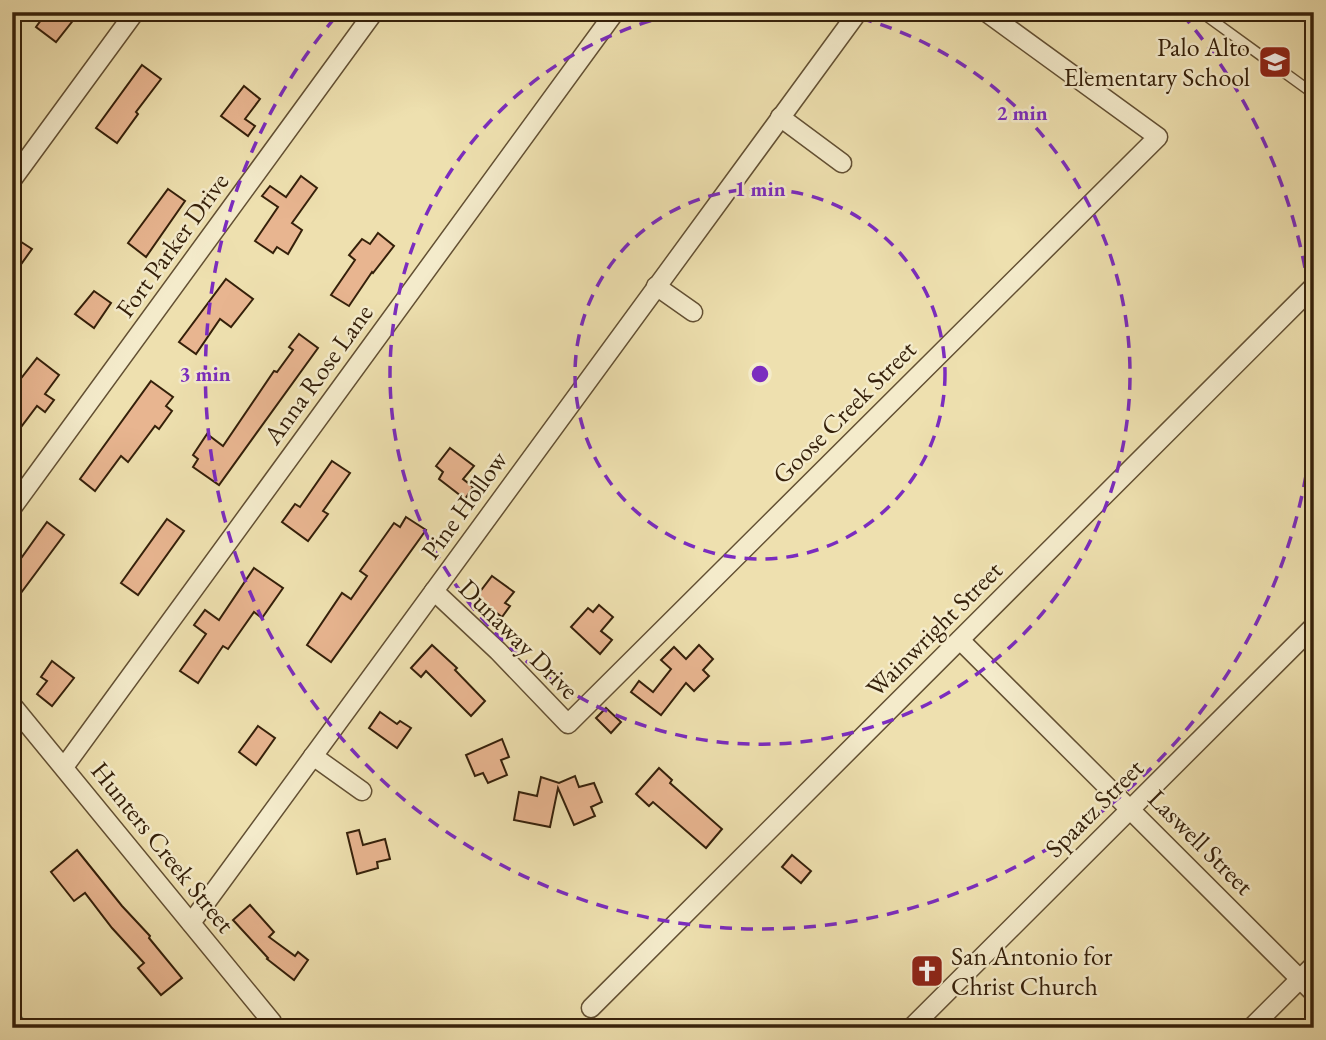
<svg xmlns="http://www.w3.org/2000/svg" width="1326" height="1040" font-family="'EB Garamond',serif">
  <rect width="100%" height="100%" fill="#eee0af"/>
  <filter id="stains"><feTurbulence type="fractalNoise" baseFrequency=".00286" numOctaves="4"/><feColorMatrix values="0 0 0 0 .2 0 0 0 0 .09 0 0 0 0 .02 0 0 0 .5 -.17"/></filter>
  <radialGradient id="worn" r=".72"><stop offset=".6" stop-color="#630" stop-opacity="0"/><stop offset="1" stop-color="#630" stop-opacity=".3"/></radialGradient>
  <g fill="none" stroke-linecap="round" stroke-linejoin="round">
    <path stroke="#717e6b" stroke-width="4.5" d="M 12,1008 L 29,1028"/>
  </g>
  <g fill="#e8b590" stroke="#35200a" stroke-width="2">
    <path d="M 47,12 L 67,12 L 75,18 L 56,42 L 36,27 Z"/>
    <path d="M 142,65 L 161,79 L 136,112 L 138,114 L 117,143 L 96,128 Z"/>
    <path d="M 244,86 L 260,99 L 245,119 L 255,126 L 248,136 L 221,116 Z"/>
    <path d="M 301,176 L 317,188 L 292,223 L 302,230 L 288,254 L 277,247 L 273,253 L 255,241 L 278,207 L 262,196 L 270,186 L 286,197 Z"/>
    <path d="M 168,189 L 185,201 L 146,257 L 128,243 Z"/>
    <path d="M 378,233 L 394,246 L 373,273 L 372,272 L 349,306 L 331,295 L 355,260 L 349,255 L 362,239 L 370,244 Z"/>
    <path d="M 12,236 L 32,249 L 12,277 Z"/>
    <path d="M 226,279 L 253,299 L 231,327 L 220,319 L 196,354 L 179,342 Z"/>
    <path d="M 94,291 L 111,303 L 94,328 L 75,314 Z"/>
    <path d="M 299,334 L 318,348 L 219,485 L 193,467 L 198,459 L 193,455 L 207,434 L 223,446 L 274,371 L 277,372 L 293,350 L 289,347 Z"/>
    <path d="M 37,358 L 59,375 L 45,394 L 54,400 L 45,412 L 37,406 L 12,439 L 12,390 Z"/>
    <path d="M 151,381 L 173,397 L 166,406 L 172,411 L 159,429 L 155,426 L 128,462 L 121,456 L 95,491 L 80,479 Z"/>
    <path d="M 450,448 L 474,466 L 463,479 L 473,487 L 465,499 L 439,479 L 443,472 L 436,466 Z"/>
    <path d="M 332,461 L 350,473 L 323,511 L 328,514 L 308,541 L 282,522 L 295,504 L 300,507 Z"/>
    <path d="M 406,517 L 426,530 L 331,662 L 307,645 L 342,593 L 351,599 L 367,576 L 360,571 L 394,523 L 400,527 Z"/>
    <path d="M 167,519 L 184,531 L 138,595 L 121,583 Z"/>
    <path d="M 47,522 L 64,535 L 12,605 L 12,571 Z"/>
    <path d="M 254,568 L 283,588 L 262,618 L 254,612 L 228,649 L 223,646 L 198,683 L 180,671 L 206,634 L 194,625 L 205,610 L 219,620 Z"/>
    <path d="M 492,576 L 514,592 L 505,603 L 510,606 L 502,617 L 476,597 Z"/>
    <path d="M 599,605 L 613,617 L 601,631 L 612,640 L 600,654 L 571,627 L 588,608 L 593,612 Z"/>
    <path d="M 432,645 L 457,668 L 455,670 L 485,701 L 471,716 L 426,671 L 421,677 L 411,668 Z"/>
    <path d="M 699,645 L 713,659 L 703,670 L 709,676 L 694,691 L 686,683 L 661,715 L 631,692 L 639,681 L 653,692 L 671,669 L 661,660 L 674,647 L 686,659 Z"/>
    <path d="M 52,661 L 74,678 L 52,706 L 37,694 L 47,681 L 41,677 Z"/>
    <path d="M 606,708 L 621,722 L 611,733 L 596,718 Z"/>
    <path d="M 380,712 L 397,724 L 400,721 L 411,728 L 397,748 L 369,728 Z"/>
    <path d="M 258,726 L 275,738 L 256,765 L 239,752 Z"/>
    <path d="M 502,739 L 509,757 L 501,760 L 507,775 L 488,783 L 483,773 L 475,776 L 466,755 Z"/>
    <path d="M 659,768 L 672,780 L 670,783 L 722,829 L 706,848 L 653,802 L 649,806 L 636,794 Z"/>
    <path d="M 575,776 L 579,787 L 594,783 L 602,802 L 591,807 L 595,816 L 574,825 L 558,788 L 550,827 L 514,820 L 519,792 L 537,796 L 541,777 L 559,783 Z"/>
    <path d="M 359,830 L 363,845 L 385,839 L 390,859 L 377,862 L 378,868 L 357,874 L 347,833 Z"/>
    <path d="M 77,850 L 122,906 L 150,936 L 149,938 L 182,978 L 161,995 L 138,968 L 144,963 L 112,928 L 85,893 L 74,901 L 51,872 Z"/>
    <path d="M 792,855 L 811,871 L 801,883 L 782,867 Z"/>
    <path d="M 250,905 L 274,932 L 269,937 L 295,956 L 298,952 L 308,960 L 294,980 L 267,959 L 268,958 L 233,920 Z"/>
  </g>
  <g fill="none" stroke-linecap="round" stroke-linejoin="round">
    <defs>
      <path id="service" d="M 1201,12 L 1314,94"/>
      <g id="minor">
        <path d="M 780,117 L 842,163"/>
        <path d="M 12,180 L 135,12"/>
        <path d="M 656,286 L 693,312"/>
        <path d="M 12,508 L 374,12"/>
        <path d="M 434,591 L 498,651 L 568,724 L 1158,137 L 986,12"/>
        <path d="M 960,640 L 1314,993"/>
        <path d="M 12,705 L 272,1022"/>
        <path d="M 313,756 L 362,791"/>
        <path d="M 64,767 L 615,12"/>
        <path d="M 191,923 L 858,12"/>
        <path d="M 591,1008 L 1314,286"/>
        <path d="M 911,1028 L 1314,626"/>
        <path d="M 1251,1028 L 1314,965"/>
      </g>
    </defs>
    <use href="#service" stroke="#635033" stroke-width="12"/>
    <use href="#minor" stroke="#635033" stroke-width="21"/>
    <use href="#service" stroke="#f4ebcb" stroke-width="9"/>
    <use href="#minor" stroke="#f4ebcb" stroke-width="18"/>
  </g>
  <g fill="none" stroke="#7b2cbf" stroke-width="3.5" stroke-dasharray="12 9">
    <circle cx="760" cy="374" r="185"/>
    <path d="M840 13A370 370 0 1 1 680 13"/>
    <path d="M1314 413A555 555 0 1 1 338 14M1182 14A555 555 0 0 1 1314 335"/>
  </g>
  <defs>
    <symbol id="school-square" viewBox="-11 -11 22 22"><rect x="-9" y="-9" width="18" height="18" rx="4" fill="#8f2418" stroke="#f4ebcb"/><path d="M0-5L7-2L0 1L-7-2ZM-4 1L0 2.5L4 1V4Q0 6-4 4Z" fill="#fff"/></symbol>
    <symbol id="church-square" viewBox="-11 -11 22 22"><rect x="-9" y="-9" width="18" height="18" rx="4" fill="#8f2418" stroke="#f4ebcb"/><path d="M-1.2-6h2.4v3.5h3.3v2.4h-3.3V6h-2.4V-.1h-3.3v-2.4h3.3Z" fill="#fff"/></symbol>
  </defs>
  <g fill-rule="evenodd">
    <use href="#school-square" x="1256" y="43" width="38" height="38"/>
    <use href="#church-square" x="908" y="952" width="38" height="38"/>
  </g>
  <g text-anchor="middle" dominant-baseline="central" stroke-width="5" stroke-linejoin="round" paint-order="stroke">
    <g font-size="26" fill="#35200a" stroke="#f4ebcb" text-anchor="end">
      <text x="1250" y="47">Palo Alto<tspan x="1250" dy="30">Elementary School</tspan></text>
      <text x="951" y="956" text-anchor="start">San Antonio for<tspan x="951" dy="30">Christ Church</tspan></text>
    </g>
    <g font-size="26" fill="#35200a" stroke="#f4ebcb">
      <text transform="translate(172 245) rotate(-54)">Fort Parker Drive</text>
      <text transform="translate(318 374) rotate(-54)">Anna Rose Lane</text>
      <text transform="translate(844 412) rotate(-45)">Goose Creek Street</text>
      <text transform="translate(464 505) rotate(-54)">Pine Hollow</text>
      <text transform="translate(934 629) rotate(-45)">Wainwright Street</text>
      <text transform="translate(519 639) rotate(45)">Dunaway Drive</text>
      <text transform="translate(1094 808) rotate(-45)">Spaatz Street</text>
      <text transform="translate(1201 842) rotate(45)">Laswell Street</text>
      <text transform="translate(163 847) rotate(51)">Hunters Creek Street</text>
    </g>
  </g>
  <circle cx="760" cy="374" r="10" fill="#7b2cbf" stroke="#f4ebcb" stroke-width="3.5"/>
  <g font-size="21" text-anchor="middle" font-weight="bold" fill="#7b2cbf" stroke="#f4ebcb" stroke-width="5" stroke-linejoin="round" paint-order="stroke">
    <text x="1022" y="120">2 min</text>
    <text x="760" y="196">1 min</text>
    <text x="205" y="381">3 min</text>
  </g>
  <rect width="1326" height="1040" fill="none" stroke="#eee0af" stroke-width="42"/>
  <rect x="14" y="14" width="1298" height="1012" fill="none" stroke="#35200a" stroke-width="3.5"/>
  <rect x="21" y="21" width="1284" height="998" fill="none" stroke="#35200a" stroke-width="2"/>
  <rect width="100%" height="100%" filter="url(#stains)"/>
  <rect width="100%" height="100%" fill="url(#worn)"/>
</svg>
